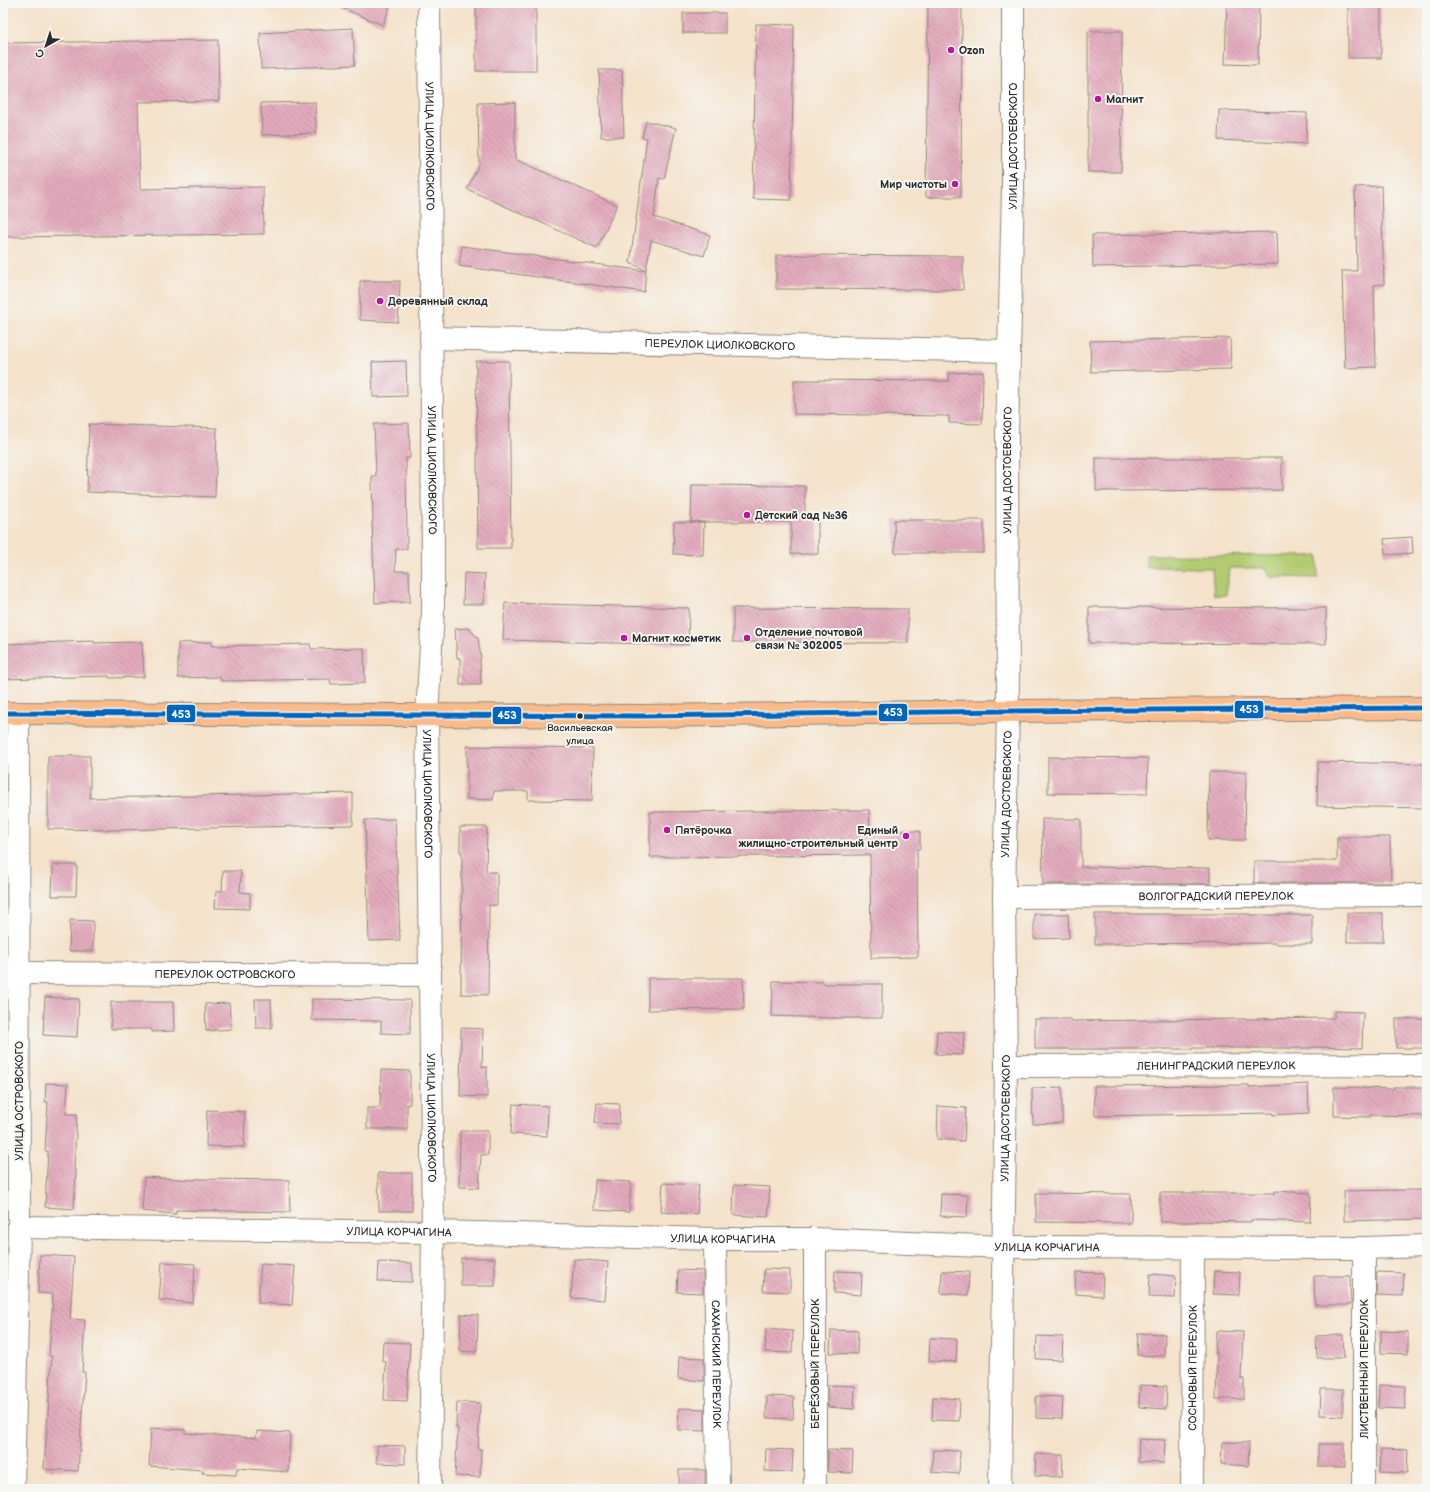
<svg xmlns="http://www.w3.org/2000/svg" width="1430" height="1492" font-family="'Balsamiq Sans',sans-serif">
  <defs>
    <pattern id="building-back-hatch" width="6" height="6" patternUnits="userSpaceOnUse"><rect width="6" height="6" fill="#e3abbd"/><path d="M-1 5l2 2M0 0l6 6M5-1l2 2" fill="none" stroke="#b88b9a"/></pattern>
  </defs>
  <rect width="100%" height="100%" fill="#f6f6f2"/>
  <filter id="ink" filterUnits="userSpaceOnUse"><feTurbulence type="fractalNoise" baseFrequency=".025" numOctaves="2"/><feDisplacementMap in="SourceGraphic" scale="8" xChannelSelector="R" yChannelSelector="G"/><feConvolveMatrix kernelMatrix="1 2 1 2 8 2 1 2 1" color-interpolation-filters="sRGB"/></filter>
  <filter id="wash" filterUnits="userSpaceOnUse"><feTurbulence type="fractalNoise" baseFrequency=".012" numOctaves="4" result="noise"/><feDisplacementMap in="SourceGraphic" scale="16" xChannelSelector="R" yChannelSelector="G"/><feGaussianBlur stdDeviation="0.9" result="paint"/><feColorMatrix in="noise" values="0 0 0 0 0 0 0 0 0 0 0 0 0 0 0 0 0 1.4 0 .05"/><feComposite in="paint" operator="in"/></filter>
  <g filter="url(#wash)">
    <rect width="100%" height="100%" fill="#f4e2ca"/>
    <path fill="#b2cb70" stroke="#6e7b4e" d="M 1146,555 L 1318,556 L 1318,578 L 1270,577 L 1264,568 L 1229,568 L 1226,595 L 1214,595 L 1212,568 L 1146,567 Z"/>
    <g id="blocks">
      <g fill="url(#building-back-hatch)">
        <path d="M 330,3 L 391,3 L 383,25 Z"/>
        <rect x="476" y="3" width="60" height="68"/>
        <path d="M 928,3 L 962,3 L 961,197 L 926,197 Z"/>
        <path d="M 1227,3 L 1259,3 L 1258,65 L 1225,64 Z"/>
        <rect x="1348" y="3" width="33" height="55"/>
        <rect x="683" y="13" width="42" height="20"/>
        <path d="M 756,24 L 794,25 L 791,200 L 753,199 Z"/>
        <path d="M 353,28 L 355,65 L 261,69 L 260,33 Z"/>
        <path d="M 1088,31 L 1122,31 L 1121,172 L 1088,172 Z"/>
        <path d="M 218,40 L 219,101 L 138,102 L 140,189 L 263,187 L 264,234 L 3,237 L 3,43 Z"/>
        <path d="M 599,70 L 622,70 L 624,137 L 601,137 Z"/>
        <path d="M 315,102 L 316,133 L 262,135 L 261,103 Z"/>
        <path d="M 515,102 L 515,159 L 617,205 L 597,248 L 467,189 L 479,164 L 478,103 Z"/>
        <path d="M 1219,110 L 1307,113 L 1306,144 L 1218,140 Z"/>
        <path d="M 646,121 L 676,128 L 664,179 L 659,178 L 654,217 L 710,235 L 704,256 L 651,240 L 646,270 L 630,263 L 647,138 L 642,137 Z"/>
        <path d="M 1381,186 L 1384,284 L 1374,285 L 1376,367 L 1345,368 L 1342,271 L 1357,271 L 1355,187 Z"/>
        <path d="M 1277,232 L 1278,264 L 1093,267 L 1092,235 Z"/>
        <path d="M 462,246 L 646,271 L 644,292 L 459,266 Z"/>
        <path d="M 776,255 L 963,256 L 963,290 L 776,289 Z"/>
        <path d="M 360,281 L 400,281 L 398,322 L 360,320 Z"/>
        <path d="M 1230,338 L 1231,369 L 1091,372 L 1090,341 Z"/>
        <path d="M 406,361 L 407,396 L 373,397 L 372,362 Z"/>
        <path d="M 476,361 L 509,361 L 511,548 L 478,548 Z"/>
        <path d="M 983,372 L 982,424 L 949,423 L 949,416 L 794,414 L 794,380 L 949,381 L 949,373 Z"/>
        <path d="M 409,423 L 410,458 L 406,458 L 407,549 L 396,549 L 395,571 L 409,571 L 410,602 L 375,603 L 372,522 L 373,522 L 372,476 L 376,476 L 374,424 Z"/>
        <path d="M 89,424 L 217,428 L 215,497 L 87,492 Z"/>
        <path d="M 1096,458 L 1282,458 L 1282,490 L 1096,491 Z"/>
        <path d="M 692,485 L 805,486 L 805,519 L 818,519 L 818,554 L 791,554 L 791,522 L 691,522 Z"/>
        <path d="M 894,520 L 984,520 L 984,553 L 895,553 Z"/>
        <path d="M 674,522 L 704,522 L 703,555 L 673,554 Z"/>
        <path d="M 1412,537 L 1413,553 L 1385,555 L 1384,539 Z"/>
        <path d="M 464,573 L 485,574 L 484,604 L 463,604 Z"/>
        <path d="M 505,603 L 689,608 L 688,645 L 503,640 Z"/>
        <path d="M 1089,607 L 1326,608 L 1326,644 L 1089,643 Z"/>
        <path d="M 733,608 L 908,609 L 908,643 L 733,642 Z"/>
        <path d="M 468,628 L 478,638 L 481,658 L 480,658 L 481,685 L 460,685 L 460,658 L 457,658 L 455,629 Z"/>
        <path d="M 94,641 L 94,643 L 142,642 L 144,677 L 109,678 L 109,676 L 3,679 L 3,644 Z"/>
        <path d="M 212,642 L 212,646 L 310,644 L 311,649 L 364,648 L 365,683 L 331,684 L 330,679 L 221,681 L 220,677 L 178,678 L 178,643 Z"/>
        <path d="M 467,746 L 593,748 L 592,801 L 528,800 L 528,791 L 494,791 L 493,800 L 467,799 Z"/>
        <path d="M 48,756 L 90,756 L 90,798 L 353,793 L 353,825 L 113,830 L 48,829 Z"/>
        <path d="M 1048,757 L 1148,758 L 1147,794 L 1048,793 Z"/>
        <path d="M 1318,762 L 1427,764 L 1427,808 L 1317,806 Z"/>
        <path d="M 1209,772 L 1246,772 L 1245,840 L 1208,840 Z"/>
        <path d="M 869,810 L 870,831 L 920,831 L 920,849 L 917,849 L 918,957 L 871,958 L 870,855 L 650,857 L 650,812 Z"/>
        <path d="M 395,819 L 400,940 L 369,941 L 365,820 Z"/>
        <path d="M 1042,819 L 1081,819 L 1081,867 L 1210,868 L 1210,884 L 1043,884 Z"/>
        <path d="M 460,827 L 487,827 L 486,872 L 497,872 L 497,905 L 489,905 L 488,995 L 461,994 L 462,852 L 460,852 Z"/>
        <path d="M 1337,837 L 1390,837 L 1391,883 L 1254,883 L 1254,861 L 1337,861 Z"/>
        <path d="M 53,865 L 77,865 L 76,896 L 52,896 Z"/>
        <path d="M 223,871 L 241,871 L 240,892 L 250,893 L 250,909 L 215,908 L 216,891 L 222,891 Z"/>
        <rect x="1347" y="913" width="36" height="29"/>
        <path d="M 1034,914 L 1068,914 L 1069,938 L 1034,939 Z"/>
        <path d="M 1095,914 L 1250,914 L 1250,915 L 1312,915 L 1312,944 L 1276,944 L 1276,943 L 1095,944 Z"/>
        <path d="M 70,920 L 93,921 L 93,951 L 69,951 Z"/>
        <path d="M 648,978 L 743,978 L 744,1009 L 648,1010 Z"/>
        <path d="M 773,981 L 823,982 L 823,984 L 882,984 L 882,1018 L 833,1018 L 772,1016 Z"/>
        <path d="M 45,997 L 79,999 L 77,1037 L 43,1035 Z"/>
        <path d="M 255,999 L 271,999 L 272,1028 L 256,1028 Z"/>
        <path d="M 312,999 L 410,1000 L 410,1034 L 381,1033 L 381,1021 L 312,1020 Z"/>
        <path d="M 111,1002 L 173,1002 L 174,1031 L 152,1032 L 152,1029 L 111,1029 Z"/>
        <path d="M 229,1003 L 231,1029 L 206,1031 L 205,1004 Z"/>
        <path d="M 1334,1011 L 1363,1012 L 1362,1048 L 1312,1047 L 1312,1048 L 1193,1048 L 1193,1049 L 1035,1049 L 1035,1019 L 1070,1019 L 1071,1021 L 1334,1018 Z"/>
        <rect x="1396" y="1019" width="31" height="29"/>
        <path d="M 461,1028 L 483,1029 L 482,1067 L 487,1067 L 487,1097 L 460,1096 Z"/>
        <path d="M 937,1031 L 964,1032 L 963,1055 L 936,1054 Z"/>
        <path d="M 381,1070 L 410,1071 L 410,1104 L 407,1104 L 407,1129 L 367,1129 L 367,1108 L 380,1108 Z"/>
        <path d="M 46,1083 L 68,1084 L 66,1114 L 77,1114 L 74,1170 L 76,1170 L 74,1209 L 45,1207 L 48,1151 L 45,1151 L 48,1102 L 45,1102 Z"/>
        <path d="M 1308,1084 L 1309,1113 L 1273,1115 L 1273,1113 L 1095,1116 L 1094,1086 L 1249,1085 L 1249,1087 Z"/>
        <path d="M 1062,1087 L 1062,1123 L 1033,1124 L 1032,1088 Z"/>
        <path d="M 1334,1087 L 1393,1089 L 1393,1087 L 1427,1087 L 1427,1116 L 1370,1115 L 1370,1117 L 1334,1116 Z"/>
        <path d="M 597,1103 L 620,1104 L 619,1124 L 595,1123 Z"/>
        <path d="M 513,1104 L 548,1106 L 547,1136 L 511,1134 Z"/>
        <path d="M 938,1106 L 966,1108 L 964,1141 L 937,1139 Z"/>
        <path d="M 207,1110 L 245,1112 L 244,1147 L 206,1146 Z"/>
        <path d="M 460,1131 L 488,1131 L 488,1155 L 481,1155 L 479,1188 L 459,1187 Z"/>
        <path d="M 378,1173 L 412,1173 L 412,1211 L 379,1211 Z"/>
        <path d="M 144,1177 L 195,1180 L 195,1179 L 289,1180 L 290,1212 L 176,1210 L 176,1214 L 142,1211 Z"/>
        <path d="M 595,1180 L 631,1182 L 629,1212 L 594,1210 Z"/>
        <path d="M 663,1183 L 699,1185 L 697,1214 L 661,1212 Z"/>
        <path d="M 734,1185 L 770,1187 L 768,1217 L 733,1215 Z"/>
        <path d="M 1404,1190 L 1427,1190 L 1427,1219 L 1344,1221 L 1344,1191 Z"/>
        <path d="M 1275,1191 L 1311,1193 L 1310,1222 L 1251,1220 L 1251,1222 L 1196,1221 L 1196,1222 L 1160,1222 L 1160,1193 L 1275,1193 Z"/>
        <path d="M 1036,1193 L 1131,1194 L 1131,1223 L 1036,1222 Z"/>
        <path d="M 941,1194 L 968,1195 L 967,1217 L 940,1216 Z"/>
        <path d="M 40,1255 L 74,1257 L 70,1319 L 85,1320 L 82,1372 L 85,1372 L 78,1471 L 44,1469 L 52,1356 L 49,1356 L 53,1294 L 38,1293 Z"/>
        <rect x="461" y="1258" width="34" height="28"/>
        <path d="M 574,1259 L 608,1262 L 605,1300 L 571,1298 Z"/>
        <path d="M 162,1262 L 195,1264 L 193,1303 L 159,1300 Z"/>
        <path d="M 379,1262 L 412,1263 L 412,1282 L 378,1281 Z"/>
        <path d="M 261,1264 L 295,1266 L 292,1305 L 258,1303 Z"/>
        <path d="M 764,1269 L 790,1270 L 790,1292 L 763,1291 Z"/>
        <path d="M 678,1270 L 703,1271 L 703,1293 L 677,1292 Z"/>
        <path d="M 835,1271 L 862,1272 L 861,1295 L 834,1293 Z"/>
        <path d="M 942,1271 L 969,1272 L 968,1295 L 941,1293 Z"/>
        <path d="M 1214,1271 L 1240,1272 L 1239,1295 L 1213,1294 Z"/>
        <path d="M 1076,1272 L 1103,1273 L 1102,1296 L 1075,1294 Z"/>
        <path d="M 1377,1272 L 1404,1273 L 1403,1296 L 1376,1295 Z"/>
        <path d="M 1150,1274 L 1176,1276 L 1175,1298 L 1149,1297 Z"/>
        <path d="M 1314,1276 L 1350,1276 L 1351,1305 L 1315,1305 Z"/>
        <path d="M 461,1314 L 478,1315 L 477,1352 L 460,1351 Z"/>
        <path d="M 766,1329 L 793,1331 L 792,1353 L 765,1352 Z"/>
        <path d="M 831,1330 L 858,1331 L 857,1354 L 830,1353 Z"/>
        <path d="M 1216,1331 L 1243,1332 L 1241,1379 L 1244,1379 L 1244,1399 L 1216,1399 L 1217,1353 L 1215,1353 Z"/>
        <path d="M 1381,1331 L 1408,1332 L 1408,1354 L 1381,1353 Z"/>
        <path d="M 1138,1333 L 1165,1334 L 1164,1356 L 1137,1355 Z"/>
        <path d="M 1343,1335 L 1344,1358 L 1317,1358 L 1316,1336 Z"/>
        <path d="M 1037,1336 L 1063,1337 L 1062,1360 L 1036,1359 Z"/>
        <path d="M 930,1338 L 957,1339 L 956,1362 L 929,1361 Z"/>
        <path d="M 383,1342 L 410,1343 L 407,1401 L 384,1400 L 386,1362 L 382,1361 Z"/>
        <path d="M 679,1357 L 704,1358 L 704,1381 L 678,1379 Z"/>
        <path d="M 828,1385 L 855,1386 L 854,1409 L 828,1407 Z"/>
        <path d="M 1140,1385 L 1167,1386 L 1166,1409 L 1139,1407 Z"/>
        <path d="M 1379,1385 L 1406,1386 L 1405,1409 L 1378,1408 Z"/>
        <path d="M 1321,1389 L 1343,1389 L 1343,1416 L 1320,1415 Z"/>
        <path d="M 767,1396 L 794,1397 L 793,1419 L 766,1418 Z"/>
        <path d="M 1036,1396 L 1063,1397 L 1062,1419 L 1036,1418 Z"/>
        <path d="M 933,1397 L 960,1399 L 959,1421 L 932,1420 Z"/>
        <path d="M 457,1402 L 480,1403 L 478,1449 L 481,1449 L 480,1477 L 455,1476 L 458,1428 L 456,1428 Z"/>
        <path d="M 679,1408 L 705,1409 L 705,1431 L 678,1430 Z"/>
        <path d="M 151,1428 L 185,1430 L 185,1433 L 256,1438 L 257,1431 L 290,1433 L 288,1472 L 237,1468 L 236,1475 L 202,1473 L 203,1470 L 149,1466 Z"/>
        <path d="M 1139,1439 L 1165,1440 L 1164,1463 L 1138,1462 Z"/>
        <path d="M 1222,1442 L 1249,1443 L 1248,1466 L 1221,1464 Z"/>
        <rect x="1318" y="1444" width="27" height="23"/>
        <path d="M 377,1445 L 405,1446 L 405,1464 L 377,1463 Z"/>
        <path d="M 766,1449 L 793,1450 L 792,1472 L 765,1471 Z"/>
        <path d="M 1381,1449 L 1408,1450 L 1407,1473 L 1380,1472 Z"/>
        <path d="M 828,1450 L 853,1451 L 852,1473 L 828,1472 Z"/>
        <path d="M 933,1450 L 960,1451 L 959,1474 L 932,1472 Z"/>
        <path d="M 1036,1454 L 1063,1455 L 1062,1477 L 1035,1476 Z"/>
        <rect x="679" y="1470" width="26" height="19"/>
      </g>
    </g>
  </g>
  <g filter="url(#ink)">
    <use href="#blocks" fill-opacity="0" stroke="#90867a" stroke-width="1"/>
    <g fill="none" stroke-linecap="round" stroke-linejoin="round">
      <defs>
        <g id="minor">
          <path id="s1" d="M 429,3 L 433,562 L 433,612 L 427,715 L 433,1232 L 430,1489"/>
          <path id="s2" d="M 431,338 L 1008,351"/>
          <path id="s3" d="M 1004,897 L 1427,895"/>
          <path id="s4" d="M 19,973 L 430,975"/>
          <path id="s5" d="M 1006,1066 L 1427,1065"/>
          <path id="s6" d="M 19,1227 L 433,1232 L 715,1239 L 815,1239 L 1004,1247 L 1364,1248 L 1427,1246"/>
          <path id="s7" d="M 715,1239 L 718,1489"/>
          <path d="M 13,1489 L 19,1227 L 18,713"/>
          <path d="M 815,1489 L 815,1239"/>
          <path id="s8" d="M 1000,1489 L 1006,1066 L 1004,897 L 1008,711 L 1007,437 L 1013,188 L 1013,3"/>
          <path id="s9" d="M 1192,1489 L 1193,1248"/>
          <path d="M 1364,1489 L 1364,1248"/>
        </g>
        <path id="major" d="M 3,713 L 644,716 L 1008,711 L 1427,708"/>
      </defs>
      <use href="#minor" stroke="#90867a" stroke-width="24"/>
      <use href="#major" stroke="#90867a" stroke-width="24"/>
      <use href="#minor" stroke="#fff" stroke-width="22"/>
      <use href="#major" stroke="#fabb8b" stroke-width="22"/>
      <defs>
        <path id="bus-1" d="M 3,713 L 644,716 L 1008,711 L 1427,708"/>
      </defs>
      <use href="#bus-1" stroke="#f6f6f2" stroke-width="8"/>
      <use href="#bus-1" stroke="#0065bd" stroke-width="5"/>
    </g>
  </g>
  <g fill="#b5179e" stroke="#f6f6f2" stroke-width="1.5">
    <circle cx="951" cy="50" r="4"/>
    <circle cx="1098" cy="99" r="4"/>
    <circle cx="955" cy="184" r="4"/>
    <circle cx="380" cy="301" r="4"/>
    <circle cx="747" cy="515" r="4"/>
    <circle cx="624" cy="638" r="4"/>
    <circle cx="747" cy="638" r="4"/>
    <circle cx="667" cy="830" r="4"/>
    <circle cx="906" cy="836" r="4"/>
  </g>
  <circle fill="#2b2b2b" stroke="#f6f6f2" stroke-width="1.5" cx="580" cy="716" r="3.5"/>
  <g text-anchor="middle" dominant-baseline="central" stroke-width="4" stroke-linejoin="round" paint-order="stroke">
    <g font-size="10" fill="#2b2b2b" stroke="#f6f6f2">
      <text x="580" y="728">Васильевская<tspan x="580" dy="13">улица</tspan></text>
    </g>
    <g font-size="11" font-weight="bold" fill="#2b2b2b" stroke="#f6f6f2" text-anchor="start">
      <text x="959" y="50">Ozon</text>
      <text x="1106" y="99">Магнит</text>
      <text x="947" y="184" text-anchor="end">Мир чистоты</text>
      <text x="388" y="301">Деревянный склад</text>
      <text x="755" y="515">Детский сад №36</text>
      <text x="755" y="632">Отделение почтовой<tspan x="755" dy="13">связи № 302005</tspan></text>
      <text x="632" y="638">Магнит косметик</text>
      <text x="675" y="830">Пятёрочка</text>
      <text x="898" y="830" text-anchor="end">Единый<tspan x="898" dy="13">жилищно-строительный центр</tspan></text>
    </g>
    <g font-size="11" fill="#2b2b2b" stroke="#f6f6f2">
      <text stroke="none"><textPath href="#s1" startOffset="143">УЛИЦА ЦИОЛКОВСКОГО</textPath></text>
      <text stroke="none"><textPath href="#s8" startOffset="1343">УЛИЦА ДОСТОЕВСКОГО</textPath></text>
      <text stroke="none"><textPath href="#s2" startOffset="289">ПЕРЕУЛОК ЦИОЛКОВСКОГО</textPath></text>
      <text stroke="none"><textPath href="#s1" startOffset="467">УЛИЦА ЦИОЛКОВСКОГО</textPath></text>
      <text stroke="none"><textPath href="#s8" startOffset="1019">УЛИЦА ДОСТОЕВСКОГО</textPath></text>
      <text stroke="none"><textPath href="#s1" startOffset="791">УЛИЦА ЦИОЛКОВСКОГО</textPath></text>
      <text stroke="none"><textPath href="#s8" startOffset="695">УЛИЦА ДОСТОЕВСКОГО</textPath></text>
      <text stroke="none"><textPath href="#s3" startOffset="212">ВОЛГОГРАДСКИЙ ПЕРЕУЛОК</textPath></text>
      <text stroke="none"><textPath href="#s4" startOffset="206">ПЕРЕУЛОК ОСТРОВСКОГО</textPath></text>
      <text stroke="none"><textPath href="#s5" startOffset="210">ЛЕНИНГРАДСКИЙ ПЕРЕУЛОК</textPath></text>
      <text transform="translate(19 1101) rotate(-90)">УЛИЦА ОСТРОВСКОГО</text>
      <text stroke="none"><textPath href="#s1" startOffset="1115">УЛИЦА ЦИОЛКОВСКОГО</textPath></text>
      <text stroke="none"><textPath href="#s8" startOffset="371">УЛИЦА ДОСТОЕВСКОГО</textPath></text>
      <text stroke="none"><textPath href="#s6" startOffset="380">УЛИЦА КОРЧАГИНА</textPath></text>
      <text stroke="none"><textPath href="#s6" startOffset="704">УЛИЦА КОРЧАГИНА</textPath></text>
      <text stroke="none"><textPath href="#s6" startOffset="1028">УЛИЦА КОРЧАГИНА</textPath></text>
      <text stroke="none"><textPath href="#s7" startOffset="125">САХАНСКИЙ ПЕРЕУЛОК</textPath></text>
      <text transform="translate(815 1364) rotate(-90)">БЕРЁЗОВЫЙ ПЕРЕУЛОК</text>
      <text stroke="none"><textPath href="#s9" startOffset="121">СОСНОВЫЙ ПЕРЕУЛОК</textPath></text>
      <text transform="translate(1364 1369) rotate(-90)">ЛИСТВЕННЫЙ ПЕРЕУЛОК</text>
    </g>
  </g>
  <g stroke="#f6f6f2" stroke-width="1.5">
    <rect x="1234" y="700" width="30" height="19" rx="4" fill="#0065bd"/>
    <rect x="878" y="703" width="30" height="19" rx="4" fill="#0065bd"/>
    <rect x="166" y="704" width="30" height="19" rx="4" fill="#0065bd"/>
    <rect x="492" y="706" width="30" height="19" rx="4" fill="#0065bd"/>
  </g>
  <g font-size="11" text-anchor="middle" font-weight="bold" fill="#fff">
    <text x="1249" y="713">453</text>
    <text x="893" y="716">453</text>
    <text x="181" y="718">453</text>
    <text x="507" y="719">453</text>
  </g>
  <rect width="1430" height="1492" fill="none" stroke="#f6f6f2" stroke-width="16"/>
  <g transform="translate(46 46) rotate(219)" stroke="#f6f6f2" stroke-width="3" paint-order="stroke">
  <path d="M0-3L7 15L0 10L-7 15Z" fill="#2b2b2b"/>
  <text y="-6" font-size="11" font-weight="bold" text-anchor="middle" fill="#2b2b2b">С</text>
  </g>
</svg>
